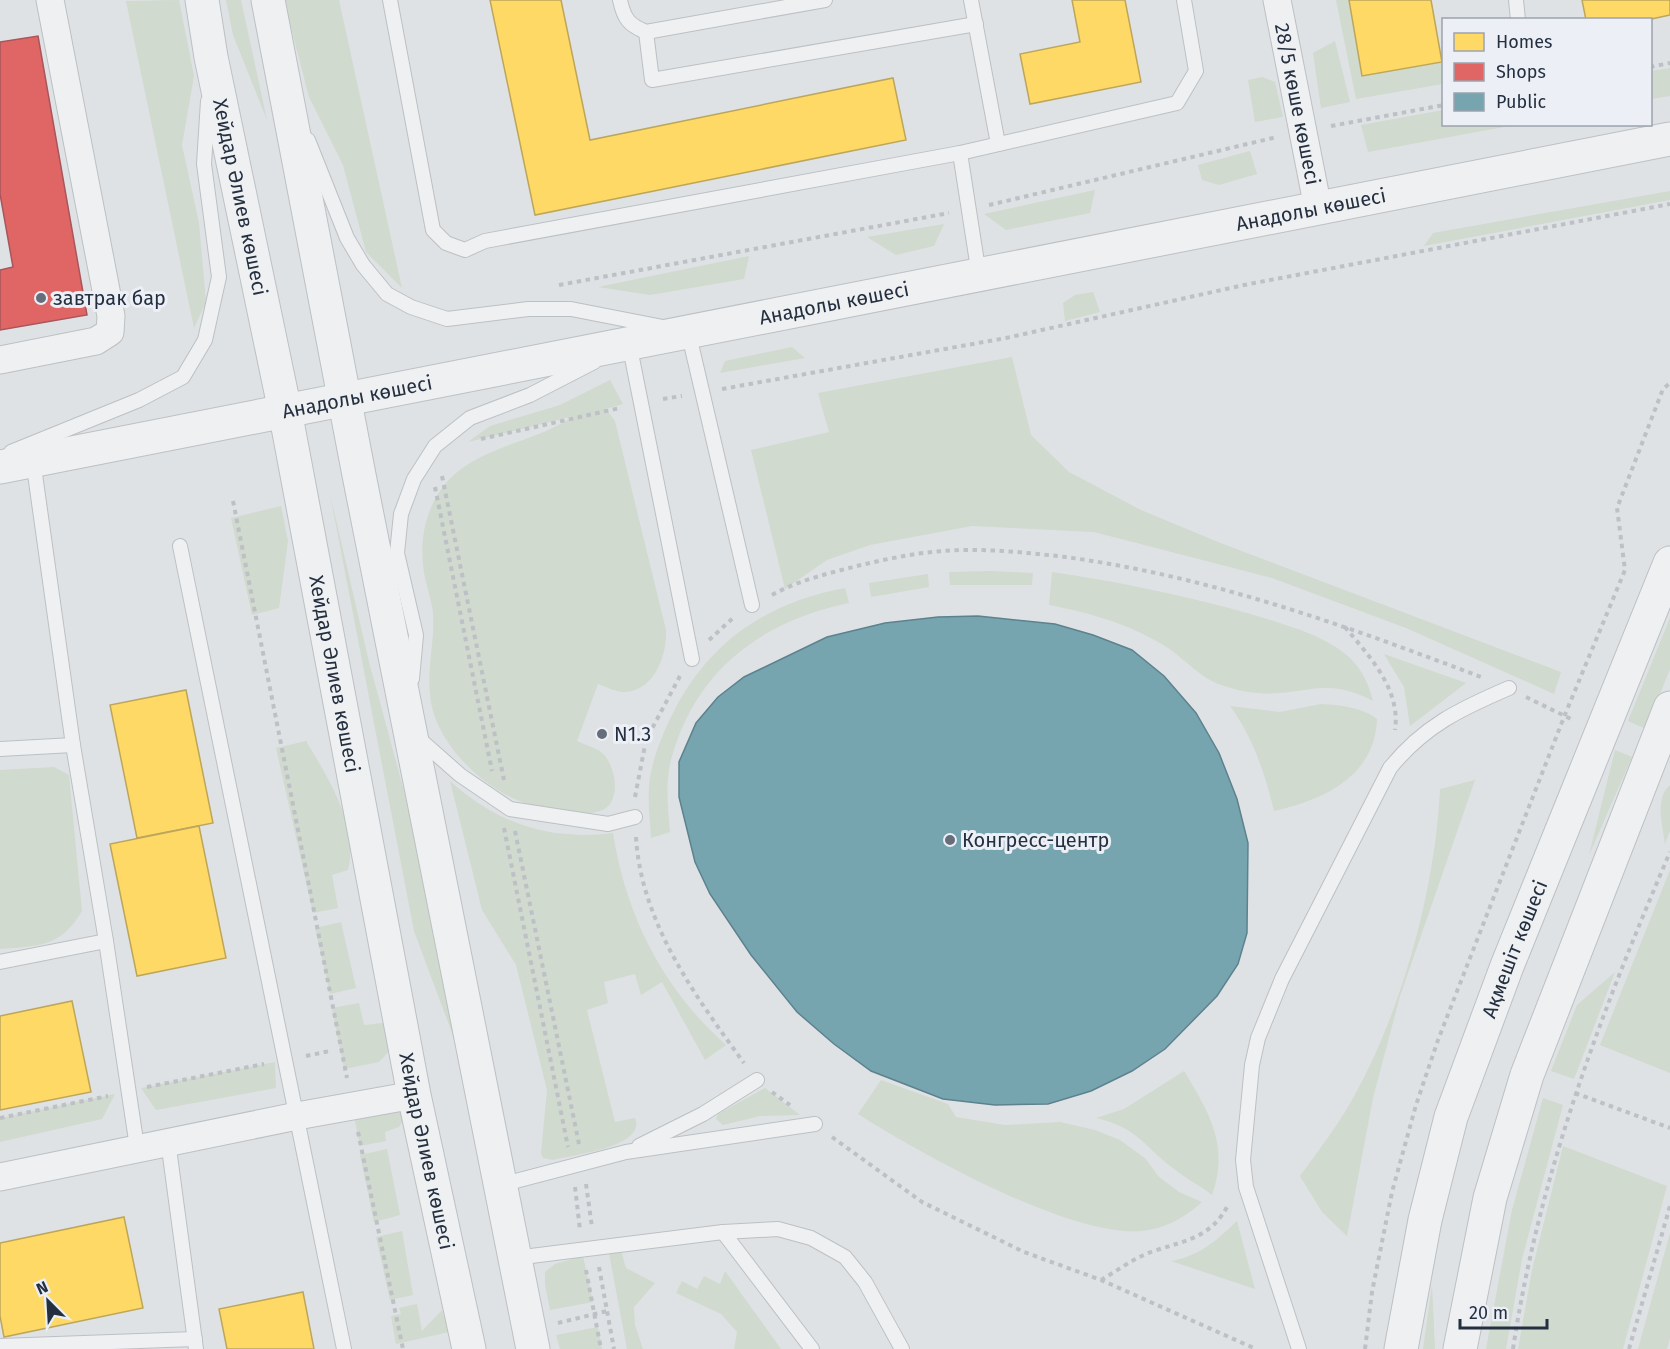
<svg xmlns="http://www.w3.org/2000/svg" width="1670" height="1349" font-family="'Fira Sans',sans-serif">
  <rect width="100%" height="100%" fill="#dfe2e5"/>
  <g fill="#d0dace">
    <path d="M 179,0 L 194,76 L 182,145 L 199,223 L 206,302 L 194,328 L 126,1 Z"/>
    <path d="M 226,0 L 241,0 L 267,120 L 233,35 Z"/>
    <path d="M 284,0 L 339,0 L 402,288 L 366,252 L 343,165 L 309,97 Z"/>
    <path d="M 1336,0 L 1350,0 L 1362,76 L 1443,62 L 1443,84 L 1356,99 Z"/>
    <path d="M 1335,41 L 1350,102 L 1321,108 L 1313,53 Z"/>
    <path d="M 1670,68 L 1670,96 L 1651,99 L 1651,71 Z"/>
    <path d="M 1262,77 L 1275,82 L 1283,117 L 1255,122 L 1248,80 Z"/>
    <path d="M 1443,110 L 1444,124 L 1515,125 L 1368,152 L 1361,125 Z"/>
    <path d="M 1250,151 L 1257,174 L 1219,185 L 1202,180 L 1198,165 Z"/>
    <path d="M 1095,190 L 1090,213 L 1006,230 L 984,214 Z"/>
    <path d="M 1670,191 L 1670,200 L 1424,246 L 1433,233 Z"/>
    <path d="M 944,224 L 934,246 L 896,255 L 867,237 Z"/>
    <path d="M 749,256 L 744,279 L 650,295 L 598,287 Z"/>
    <path d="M 1093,292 L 1100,312 L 1065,321 L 1063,303 L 1075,295 Z"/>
    <path d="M 792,347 L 805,358 L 720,373 L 725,361 Z"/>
    <path d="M 1012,357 L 1031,435 L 1069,472 L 1141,510 L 1218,542 L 1561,672 L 1554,694 L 1406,628 L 1272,578 L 1094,532 L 972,526 L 870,545 L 827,560 L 785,589 L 751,450 L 829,432 L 818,393 Z"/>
    <path d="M 610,380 L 623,404 L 606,409 L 615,421 L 666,630 C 667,655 655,690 625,692 C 616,692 606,687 598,684 L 577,741 C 585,745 599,748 605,756 C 616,769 622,804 600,811 C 578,818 549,810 528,804 C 485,791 433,742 430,694 C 427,667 435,640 433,613 C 431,596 424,580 423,564 C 420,540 426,513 438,494 C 468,446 530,446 574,416 L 468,442 L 490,426 L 560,405 Z"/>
    <path d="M 330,494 L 369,662 L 404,791 L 464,1065 L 414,931 Z"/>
    <path d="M 281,506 L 288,541 L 279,608 L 252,615 L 231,518 Z"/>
    <path d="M 992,571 L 1033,573 L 1032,585 L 950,585 L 949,572 Z"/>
    <path d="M 1052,572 C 1121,582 1187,596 1254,615 C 1286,625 1323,634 1349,657 C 1362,669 1369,685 1373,701 C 1324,675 1304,697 1257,693 C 1245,692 1233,689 1221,685 C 1200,678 1184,658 1165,646 C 1129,624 1091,613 1049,605 Z"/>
    <path d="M 928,574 L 929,587 L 871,597 L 869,583 Z"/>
    <path d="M 845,588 L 849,603 C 762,621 695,670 671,760 C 665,783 668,809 670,832 L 651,838 C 650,818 647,797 650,778 C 653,757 662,736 671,717 C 707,643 765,603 845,588 Z"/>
    <path d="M 1670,618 L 1670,669 L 1646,729 L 1628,721 Z"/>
    <path d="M 1384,654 L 1466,683 L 1410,726 L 1404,687 Z"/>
    <path d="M 1321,704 C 1339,705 1362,707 1377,719 C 1375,777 1323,800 1274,811 C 1265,774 1253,737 1230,706 L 1280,712 Z"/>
    <path d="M 306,741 C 328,778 359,825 348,870 L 332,875 L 338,908 L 313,913 L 276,748 Z"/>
    <path d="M 1615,750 L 1632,757 L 1589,855 Z"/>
    <path d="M 54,767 L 69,775 L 82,911 C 61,947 39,946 0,949 L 0,770 Z"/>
    <path d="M 1475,780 L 1400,996 L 1373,1098 L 1347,1236 L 1322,1212 L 1300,1176 C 1318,1151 1337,1127 1352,1100 C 1402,1011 1435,891 1440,789 Z"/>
    <path d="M 450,781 C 498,824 550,841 613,833 C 626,916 663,989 726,1045 L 705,1060 L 662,982 L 641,995 L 635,974 L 604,982 L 608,1003 L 587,1010 L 615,1122 L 635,1118 C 647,1147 573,1155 553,1160 L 543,1158 L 541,1153 L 547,1090 L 516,965 L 482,910 Z"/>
    <path d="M 1670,785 L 1670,831 L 1665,844 C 1663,826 1654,799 1670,785 Z"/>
    <path d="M 1670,870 L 1670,1073 L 1600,1045 Z"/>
    <path d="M 341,922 L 356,988 L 330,994 L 315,928 Z"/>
    <path d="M 1615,972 L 1574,1079 L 1551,1071 L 1577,1005 Z"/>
    <path d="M 359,1003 L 364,1025 L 383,1023 L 390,1050 L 379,1062 L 344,1069 L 332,1008 Z"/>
    <path d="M 275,1062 L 276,1088 L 156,1110 L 141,1088 Z"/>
    <path d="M 1184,1071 C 1209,1112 1230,1147 1212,1195 C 1201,1186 1188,1180 1177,1171 C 1144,1148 1140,1128 1096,1118 L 1124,1109 Z"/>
    <path d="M 881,1080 L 948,1104 L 956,1117 L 1005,1125 L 1060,1122 L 1095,1130 L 1120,1140 L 1146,1159 L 1158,1176 L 1179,1192 L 1202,1202 C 1186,1217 1164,1229 1142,1231 C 1071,1238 919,1153 858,1114 Z"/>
    <path d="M 765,1088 L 800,1115 L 760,1116 L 723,1125 L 716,1119 L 718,1114 Z"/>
    <path d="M 115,1094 L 102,1119 L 0,1142 L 0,1118 Z"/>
    <path d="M 1543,1098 L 1563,1105 L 1522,1259 L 1506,1349 L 1486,1349 L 1512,1210 Z"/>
    <path d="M 404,1099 L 405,1116 L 399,1127 L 385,1132 L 386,1141 L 360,1146 L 352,1106 Z"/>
    <path d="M 1563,1146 L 1667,1186 L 1623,1349 L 1518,1349 L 1532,1270 Z"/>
    <path d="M 387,1149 L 400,1215 L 374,1222 L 360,1155 Z"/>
    <path d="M 1237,1221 L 1255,1289 L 1171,1261 C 1200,1256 1217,1240 1237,1221 Z"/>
    <path d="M 402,1231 L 413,1295 L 390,1300 L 376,1237 Z"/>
    <path d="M 1670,1233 L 1670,1338 L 1667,1349 L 1638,1349 Z"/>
    <path d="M 608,1248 L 621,1251 L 626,1268 L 655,1283 L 634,1307 L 635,1325 L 643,1349 L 627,1349 Z"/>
    <path d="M 583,1256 L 593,1302 L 550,1310 L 545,1284 L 545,1272 L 555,1264 Z"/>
    <path d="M 725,1271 L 781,1349 L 734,1349 L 737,1332 L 721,1314 L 676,1293 L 682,1281 L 697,1289 L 704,1276 L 720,1284 Z"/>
    <path d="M 1432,1285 L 1435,1349 L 1423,1349 Z"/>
    <path d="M 417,1304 L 422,1331 L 442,1310 L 449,1332 L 396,1344 L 391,1316 L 401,1314 L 399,1308 Z"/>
    <path d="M 598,1327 L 602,1349 L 560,1349 L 556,1335 Z"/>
  </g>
  <g fill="#ffd966" stroke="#bda65b" stroke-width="1.5">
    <path d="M 490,0 L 561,0 L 590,140 L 893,78 L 906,140 L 535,215 Z"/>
    <path d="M 1072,0 L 1125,0 L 1141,82 L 1030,104 L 1020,54 L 1080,42 Z"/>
    <path d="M 1349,0 L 1431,0 L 1442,62 L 1362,76 Z"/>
    <path d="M 1582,0 L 1670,0 L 1670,15 L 1647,20 L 1586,20 Z"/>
    <path d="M 186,690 L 213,823 L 137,838 L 110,705 Z"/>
    <path d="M 199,826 L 226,958 L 137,976 L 110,844 Z"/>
    <path d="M 72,1001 L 91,1092 L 0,1110 L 0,1016 Z"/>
    <path d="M 124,1217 L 143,1308 L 4,1337 L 0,1316 L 0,1243 Z"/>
    <path d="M 303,1292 L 314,1349 L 227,1349 L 219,1309 Z"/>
  </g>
  <path fill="#e06666" stroke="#a8565b" stroke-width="1.5" d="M 38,36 L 87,315 L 0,330 L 0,270 L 13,267 L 0,194 L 0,42 Z"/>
  <path fill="#76a5af" stroke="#5d828e" stroke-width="1.5" d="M 978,616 L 1055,624 L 1093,635 L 1132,650 L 1164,676 L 1196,713 L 1219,753 L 1237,799 L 1248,843 L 1247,933 L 1238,964 L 1217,996 L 1165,1049 L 1132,1071 L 1091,1091 L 1048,1104 L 995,1105 L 943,1099 L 871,1071 L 834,1044 L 797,1012 L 751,955 L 710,894 L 695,862 L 679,797 L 679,762 L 696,723 L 718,697 L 744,677 L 827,637 L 885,623 L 938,617 Z"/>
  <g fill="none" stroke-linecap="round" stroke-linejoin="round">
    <defs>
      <g id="service">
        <path d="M 390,0 L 433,230 L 446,243 L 465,250 L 485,241 L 960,153 L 1177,103 L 1196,71 L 1184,0"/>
        <path d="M 620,0 C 624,19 629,25 646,32 L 825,0"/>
        <path d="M 971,0 L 998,144"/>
        <path d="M 1516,0 L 1518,20"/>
        <path d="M 646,32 L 652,80 L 976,24"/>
        <path d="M 308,140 L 347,238 L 363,265 L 387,294 L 411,307 L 447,319 L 528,309 L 571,309 L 663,327"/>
        <path d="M 960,153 L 979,275"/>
        <path d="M 688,331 L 752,605"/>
        <path d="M 629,343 L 692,659"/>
        <path d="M 11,452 L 139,400 L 183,377 L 205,340 L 219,277 L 204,164 L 208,101"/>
        <path d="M 33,460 L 73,745 L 106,941 L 137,1147"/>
        <path d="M 180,546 L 344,1349"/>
        <path d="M 412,679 L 416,635 L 397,553 L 401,514 L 414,479 L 435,446 L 470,418 L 530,395 L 594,362"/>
        <path d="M 417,737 L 460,775 L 510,809 L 608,824 L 635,817"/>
        <path d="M 0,749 L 73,745"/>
        <path d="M 0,962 L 106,941"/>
        <path d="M 168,1141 L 196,1349"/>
        <path d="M 639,1146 L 703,1114 L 757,1080"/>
        <path d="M 500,1185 L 626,1152 L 815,1124"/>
        <path d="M 723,1232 L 812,1349"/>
        <path d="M 515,1258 L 723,1232 L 778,1229 L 811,1238 L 845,1257 L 865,1282 L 902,1349"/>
        <path d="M 0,1346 L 195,1339"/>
        <path d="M 1299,1349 L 1246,1187 L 1243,1160 L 1252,1065 L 1258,1038 L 1282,979 L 1390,768 C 1424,726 1460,709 1509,688"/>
      </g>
      <g id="minor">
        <path id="s1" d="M 1277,0 L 1318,208"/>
        <path d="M 0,360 L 96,341 L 110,332 L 111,316 L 50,0"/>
        <path d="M 0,1177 L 297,1116 L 414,1095"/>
      </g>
      <g id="tertiary">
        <path id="s2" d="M 202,0 L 211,57 L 285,411 L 414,1095 L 469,1349"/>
        <path d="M 268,0 L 359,475 L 533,1349"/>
        <path id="s3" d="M 0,467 L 1670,139"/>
        <path id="s4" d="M 1401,1349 L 1425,1220 L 1451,1117 L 1507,966 L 1670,563"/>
        <path d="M 1460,1349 L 1490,1198 L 1527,1075 L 1670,708"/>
      </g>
    </defs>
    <use href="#service" stroke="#bdc0c3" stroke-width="16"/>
    <use href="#minor" stroke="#bdc0c3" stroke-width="29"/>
    <use href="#tertiary" stroke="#bdc0c3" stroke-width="35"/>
    <g stroke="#bdc0c5" stroke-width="4" stroke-dasharray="4.5 4.5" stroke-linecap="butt">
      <path d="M 1650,67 L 1670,63"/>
      <path d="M 1331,126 L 1444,105"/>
      <path d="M 989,205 L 1277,137"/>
      <path d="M 559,285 L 949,213"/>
      <path d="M 722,389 L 1006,338 L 1244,285 L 1670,204"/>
      <path d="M 663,399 L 682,396"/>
      <path d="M 481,439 L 620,408"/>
      <path d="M 442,476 L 504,780"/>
      <path d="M 435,487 L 492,771"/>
      <path d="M 233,501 L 347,1078"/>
      <path d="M 772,595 C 797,581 826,574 853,567 C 882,560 913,553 943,551 C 980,548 1020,552 1057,556 C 1203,574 1344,625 1481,677"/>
      <path d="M 1345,627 C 1369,656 1401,689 1395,730"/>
      <path d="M 709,640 L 734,617"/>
      <path d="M 1526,697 L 1573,720"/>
      <path d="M 635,797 L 646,740 L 680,676"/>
      <path d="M 504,828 L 568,1147"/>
      <path d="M 515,831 L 579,1144"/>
      <path d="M 636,837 C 641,923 696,997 744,1063"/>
      <path d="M 306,1056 L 330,1051"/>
      <path d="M 147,1087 L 264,1064"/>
      <path d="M 772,1092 L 790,1105"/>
      <path d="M 1575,1093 L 1670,1128"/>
      <path d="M 0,1118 L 108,1096"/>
      <path d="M 358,1132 L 403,1349"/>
      <path d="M 832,1137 L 922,1202 L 1024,1252 L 1101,1280 L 1256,1349"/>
      <path d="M 586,1184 L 592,1227"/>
      <path d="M 575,1187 L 580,1230"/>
      <path d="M 599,1267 L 614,1349"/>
      <path d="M 586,1270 L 601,1349"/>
      <path d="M 1101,1280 C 1117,1271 1135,1257 1154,1251 C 1186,1240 1212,1238 1229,1203"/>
      <path d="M 558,1323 L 607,1311"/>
      <path d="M 1365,1349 L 1372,1292 L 1392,1192 L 1416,1105 L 1438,1040 L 1564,717 L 1625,570 L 1617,508 L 1663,389 L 1670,383"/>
      <path d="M 1513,1349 C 1539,1175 1601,1013 1670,852"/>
      <path d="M 1629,1349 L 1670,1206"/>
    </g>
    <use href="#service" stroke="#eef0f2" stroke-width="14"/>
    <use href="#minor" stroke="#eef0f2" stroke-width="27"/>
    <use href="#tertiary" stroke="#eef0f2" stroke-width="33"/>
  </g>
  <g fill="#656e7a" stroke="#ecf0f6" stroke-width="2">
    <circle cx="41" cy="298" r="6"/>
    <circle cx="602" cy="734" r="6"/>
    <circle cx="950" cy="840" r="6"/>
  </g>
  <g text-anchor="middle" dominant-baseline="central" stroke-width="6" stroke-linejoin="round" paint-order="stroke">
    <g font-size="20" fill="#242f40" stroke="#ecf0f6">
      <text stroke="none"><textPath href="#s1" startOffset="106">28/5 көше көшесі</textPath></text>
      <text stroke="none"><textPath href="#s2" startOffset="201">Хейдар Әлиев көшесі</textPath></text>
      <text stroke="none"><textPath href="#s3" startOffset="1336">Анадолы көшесі</textPath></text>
      <text stroke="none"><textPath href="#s3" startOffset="850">Анадолы көшесі</textPath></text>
      <text stroke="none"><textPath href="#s3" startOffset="364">Анадолы көшесі</textPath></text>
      <text stroke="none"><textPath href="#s2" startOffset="687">Хейдар Әлиев көшесі</textPath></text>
      <text stroke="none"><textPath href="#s4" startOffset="417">Ақмешіт көшесі</textPath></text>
      <text stroke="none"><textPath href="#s2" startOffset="1173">Хейдар Әлиев көшесі</textPath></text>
    </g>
    <g font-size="20" fill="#242f40" stroke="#ecf0f6" text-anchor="start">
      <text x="53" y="298">завтрак бар</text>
      <text x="614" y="734">N1.3</text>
      <text x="962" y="840">Конгресс-центр</text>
    </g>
  </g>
  <rect x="1442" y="18" width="210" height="108" fill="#ecf0f6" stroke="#9ca3ad" stroke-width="1.5"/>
  <rect x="1454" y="33" width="30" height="18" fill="#ffd966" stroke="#9ca3ad" stroke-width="1.5"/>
  <text x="1496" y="48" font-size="18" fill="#242f40">Homes</text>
  <rect x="1454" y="63" width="30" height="18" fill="#e06666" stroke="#9ca3ad" stroke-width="1.5"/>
  <text x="1496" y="78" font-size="18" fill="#242f40">Shops</text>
  <rect x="1454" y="93" width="30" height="18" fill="#76a5af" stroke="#9ca3ad" stroke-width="1.5"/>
  <text x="1496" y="108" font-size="18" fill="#242f40">Public</text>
  <g transform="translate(48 1301) rotate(336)" stroke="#ecf0f6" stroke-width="4.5" paint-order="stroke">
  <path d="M0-4.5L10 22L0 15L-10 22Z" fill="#242f40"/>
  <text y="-9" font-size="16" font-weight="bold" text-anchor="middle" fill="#242f40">N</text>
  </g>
  <path d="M1460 1319v9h87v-9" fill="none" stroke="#242f40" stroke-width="3"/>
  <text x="1469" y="1319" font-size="18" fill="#242f40" stroke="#ecf0f6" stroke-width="4.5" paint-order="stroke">20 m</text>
</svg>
